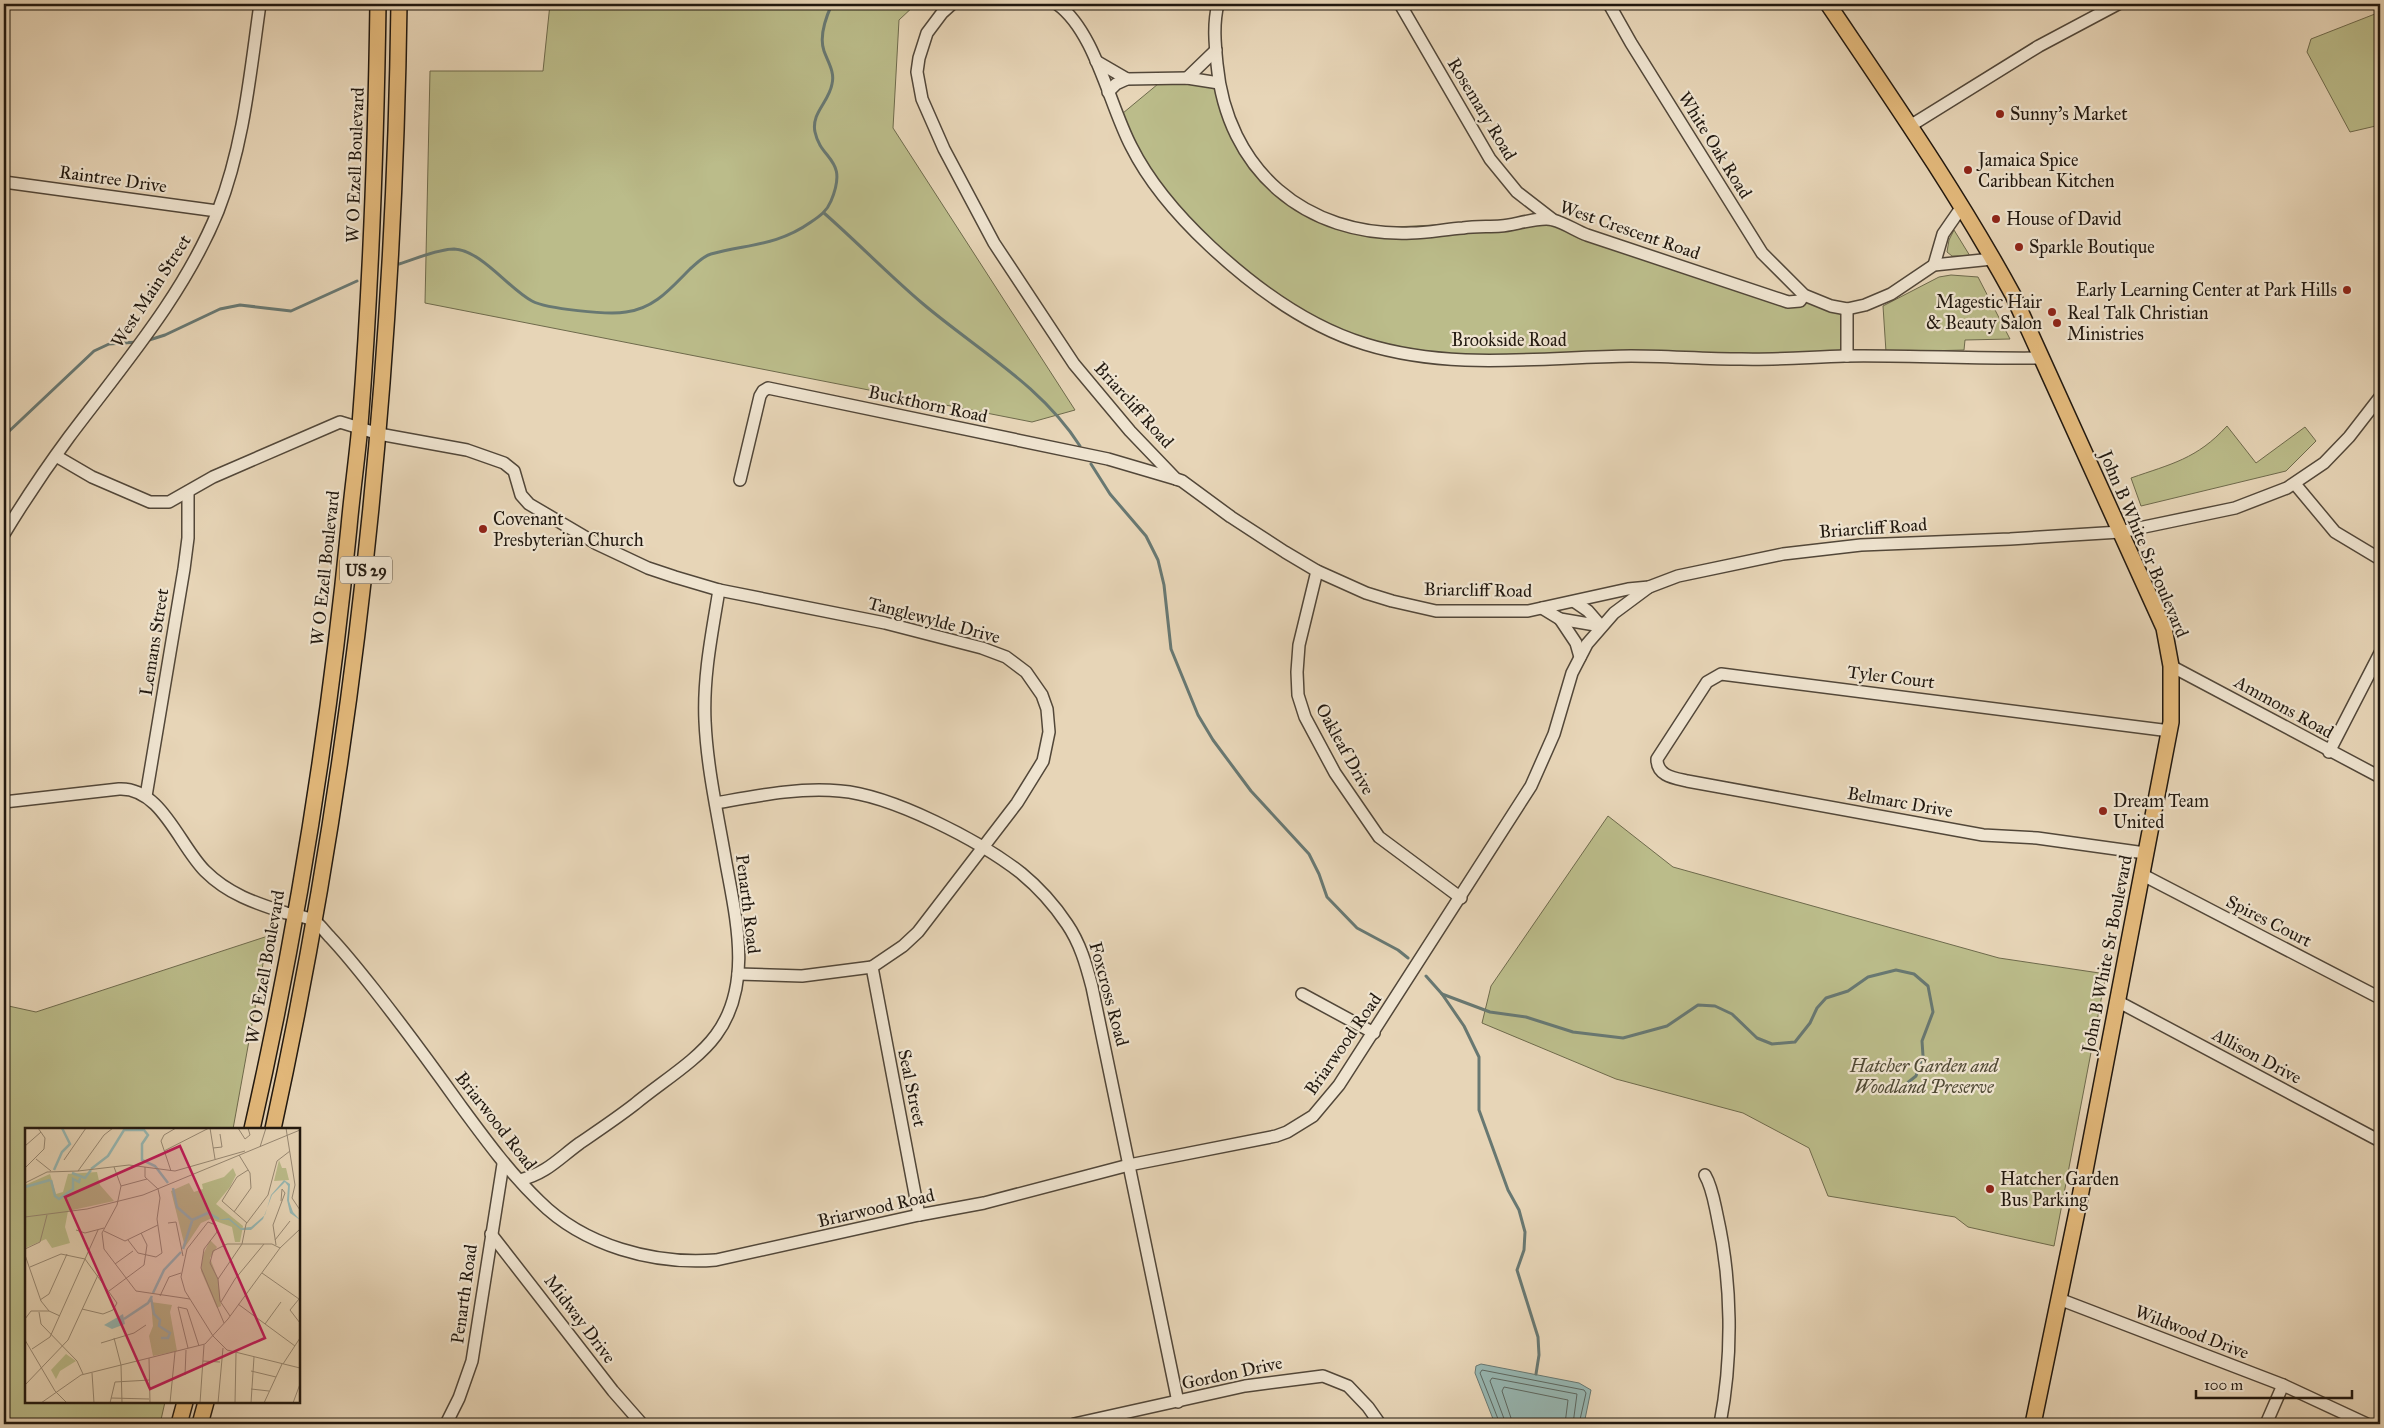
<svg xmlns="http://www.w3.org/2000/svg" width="2384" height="1428" font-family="'IM FELL Great Primer',serif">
  <rect width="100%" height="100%" fill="#e7d5b7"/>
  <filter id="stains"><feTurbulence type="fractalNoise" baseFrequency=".004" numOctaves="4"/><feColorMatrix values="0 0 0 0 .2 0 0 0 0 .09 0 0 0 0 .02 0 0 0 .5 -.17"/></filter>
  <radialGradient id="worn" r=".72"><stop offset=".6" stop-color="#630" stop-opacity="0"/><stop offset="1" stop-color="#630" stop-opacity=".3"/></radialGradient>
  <g fill="#bbbc8a" stroke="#6e6a4c">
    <path d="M 550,4 L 916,4 L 899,20 L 893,128 L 1075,410 L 1032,422 L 425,303 L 430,71 L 543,71 Z"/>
    <path d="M 2380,12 L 2380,125 L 2350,132 L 2307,52 L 2311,39 Z"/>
    <path d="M 1158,84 L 1219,84 L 1252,163 L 1303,209 L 1355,229 L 1552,219 L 1788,302 L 1804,295 L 1847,309 L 1847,356 L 1488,362 L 1394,352 L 1304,319 L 1230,264 L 1164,196 L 1117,118 Z"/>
    <path d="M 1954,230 L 1970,256 L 1952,256 L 1947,252 L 1949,240 Z"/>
    <path d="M 1951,275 L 1978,277 L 2010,339 L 1965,340 L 1964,350 L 1886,352 L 1883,306 L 1939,277 Z"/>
    <path d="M 2227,426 L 2256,463 L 2305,427 L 2316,441 L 2286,471 L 2141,506 L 2131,478 C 2171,464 2197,459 2227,426 Z"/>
    <path d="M 1608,816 L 1673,867 L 1999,958 L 2106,974 L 2054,1246 L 1968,1227 L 1955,1217 L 1828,1196 L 1809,1148 L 1743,1113 L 1616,1079 L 1482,1023 L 1491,986 Z"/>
    <path d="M 268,936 L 233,1129 L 26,1129 L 26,1402 L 165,1402 L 160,1424 L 4,1424 L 4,1005 L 36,1012 Z"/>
  </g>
  <path fill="#97b8b4" stroke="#687872" d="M 1481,1364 L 1579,1383 L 1591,1390 L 1584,1424 L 1495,1424 L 1475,1373 L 1476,1366 Z"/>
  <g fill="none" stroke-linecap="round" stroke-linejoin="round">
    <g stroke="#5c6862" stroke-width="1">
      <path d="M 1500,1424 L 1480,1373 L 1482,1370 L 1584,1390 L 1586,1393 L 1579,1424"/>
      <path d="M 1506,1424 L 1490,1381 L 1492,1378 L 1577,1394 L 1573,1424"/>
      <path d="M 1513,1424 L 1502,1391 L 1504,1387 L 1568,1400 L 1565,1424"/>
    </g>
    <g stroke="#687872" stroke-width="3">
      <path d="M 824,213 C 857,242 889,275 922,303 C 976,349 1041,385 1080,446"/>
      <path d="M 399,264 C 416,259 437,249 454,249 C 481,250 509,289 532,301 C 547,309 608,315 626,312 C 654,309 671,288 690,269 C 696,264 703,256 711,254 C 748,244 777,246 811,222 C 820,216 827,211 831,201 C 849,158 821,161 815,132 C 811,113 829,102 832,84 C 835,72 828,62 824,51 C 819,37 826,17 832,4"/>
      <path d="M 146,341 L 165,335 L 220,309 L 240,305 L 291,311 L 357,281"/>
      <path d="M 4,436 L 94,351 L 109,344 L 138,342"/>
      <path d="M 1091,464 L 1110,494 L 1146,536 L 1158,560 L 1164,585 L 1171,649 L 1198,715 L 1213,740 L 1251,791 L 1309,854 L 1319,874 L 1327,897 L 1357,928 L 1398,950 L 1408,958"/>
      <path d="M 1426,976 L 1442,994 L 1464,1026 L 1479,1057 L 1479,1110 L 1508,1190 L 1519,1210 L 1525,1232 L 1524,1250 L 1517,1270 L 1538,1337 L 1539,1355 L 1536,1374"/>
      <path d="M 1442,994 L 1490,1012 L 1526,1017 L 1573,1032 L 1623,1038 L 1667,1026 L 1698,1005 L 1715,1006 L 1732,1014 L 1757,1038 L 1772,1044 L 1795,1042 L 1810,1023 L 1817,1008 L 1826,998 L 1848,991 L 1868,977 L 1896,970 L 1914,974 L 1928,986 L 1933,1012 L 1922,1041 L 1923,1056 L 1916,1076 L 1906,1084"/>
    </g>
    <defs>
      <g id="minor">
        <path d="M 952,4 L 942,13 L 927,33 L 919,58 L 917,72 L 922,99 L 944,149 L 994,243 L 1074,364 L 1130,431 L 1176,479 L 1182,481 L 1231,517 L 1285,552 L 1317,571 L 1366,593 L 1392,601 L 1436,611 L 1528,611 L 1628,589 L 1649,587 L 1678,576 L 1783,554 L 1861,545 L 2010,539 L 2120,532 L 2235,508 L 2287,488 L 2324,463 L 2349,437 L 2380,397"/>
        <path d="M 1057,4 C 1095,31 1109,104 1131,146 C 1150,184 1179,217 1210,246 C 1255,288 1306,326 1365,344 C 1452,371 1542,357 1631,356 C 1667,356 1704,359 1741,359 C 1776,360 1810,357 1845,356 C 1911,355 1977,359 2043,358"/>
        <path d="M 1218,4 C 1213,24 1215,44 1217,64 C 1227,170 1305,237 1411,233 C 1428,233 1446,229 1463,228 C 1476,226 1488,227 1501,226 C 1514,225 1542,216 1553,220 C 1565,223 1576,231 1587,235 C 1654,258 1721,280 1788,302 L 1800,301 L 1804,295"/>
        <path d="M 1400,4 L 1490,159 L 1517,192 L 1552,219"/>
        <path d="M 1609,4 L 1631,43 L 1762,253 L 1804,295 L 1831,306 L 1847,309 L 1865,305 L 1891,294 L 1934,265 L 1992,259"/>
        <path d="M 1096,61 L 1127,79"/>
        <path d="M 1187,78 L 1216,50"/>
        <path d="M 1108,92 L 1116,84 L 1127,79 L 1187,78 L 1219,83"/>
        <path d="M 1910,126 L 2039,46 L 2118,4"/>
        <path d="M 4,182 L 217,211"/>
        <path d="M 1934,265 L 1943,234 L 1961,208"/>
        <path d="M 1847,356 L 1847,309"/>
        <path d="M 56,456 L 92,477 L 150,502 L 169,502 L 213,477 L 340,422 L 379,434 L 467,450 L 504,463 L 514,471 L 521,495 L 529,504 L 597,544 L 648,568 L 675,577 L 719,590 L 885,623 L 982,648 L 1006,657 L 1026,672 L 1042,695 L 1047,709 L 1049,732 L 1043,761 L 1017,803 L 918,932 L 903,946 L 872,967 L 802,976 L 738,974"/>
        <path d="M 740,480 L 760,396 L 763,391 L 768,388 L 1108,459 L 1176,479"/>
        <path d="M 2295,484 L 2335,532 L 2380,559"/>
        <path d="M 4,534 C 24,501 46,468 69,437 C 123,365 184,295 218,211 C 244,144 250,74 260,4"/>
        <path d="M 1317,571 L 1299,645 L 1297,672 L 1298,695 L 1305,717 L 1335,773 L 1379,837 L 1461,898"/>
        <path d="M 1575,602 L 1588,611 L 1601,626"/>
        <path d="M 1542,608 L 1560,619 L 1601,626"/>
        <path d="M 1560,619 L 1576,643 L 1580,657"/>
        <path d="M 2171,666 L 2380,777"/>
        <path d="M 2329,752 L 2380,653"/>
        <path d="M 146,796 L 184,569 L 188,538 L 188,492"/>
        <path d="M 4,802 L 119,789 C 161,787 179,845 205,871 C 228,894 255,903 286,913 C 295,915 309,917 316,922 C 321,926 326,933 330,937 C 347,955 361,973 376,992 C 405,1029 433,1067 460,1105 C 485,1139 509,1172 539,1201 C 584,1246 654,1265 716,1260 L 919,1215 L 984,1203 L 1129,1165 L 1276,1136 L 1287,1132 L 1313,1116 L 1339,1085 L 1531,786 L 1554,734 L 1572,673 L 1587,644 L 1614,613 L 1649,587"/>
        <path d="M 716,803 C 756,796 799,787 840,791 C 892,795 980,841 1021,873 C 1038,887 1055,906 1067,924 C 1080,943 1086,964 1092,987 L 1178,1402"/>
        <path d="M 2145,853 L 2037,838 L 1983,835 L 1687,781 C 1674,778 1657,776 1657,759 L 1707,682 L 1721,674 L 2170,731"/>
        <path d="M 2141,874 L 2380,998"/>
        <path d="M 872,967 L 919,1215"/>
        <path d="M 1302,994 L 1374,1033"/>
        <path d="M 2117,1001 L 2380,1141"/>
        <path d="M 1705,1175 C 1712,1187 1714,1201 1717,1215 C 1732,1282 1733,1356 1720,1424"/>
        <path d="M 520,1180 C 547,1173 558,1159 580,1143 C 599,1130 617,1118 635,1104 C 660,1083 697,1061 716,1035 C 753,985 736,918 726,863 C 718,816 707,768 705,721 C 703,676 712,633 719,590"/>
        <path d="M 491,1234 L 613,1391 L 642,1424"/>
        <path d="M 2059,1299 L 2283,1385 L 2367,1424"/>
        <path d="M 446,1424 L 459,1398 L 472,1361 L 503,1164"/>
        <path d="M 1074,1424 L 1245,1386 L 1323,1376 L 1348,1386 L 1368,1407 L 1380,1424"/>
        <path d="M 2266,1424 L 2283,1385"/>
      </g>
      <g id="major">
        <path d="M 1828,4 C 1892,99 1958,194 2013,295 L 2164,628 L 2171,666 L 2171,722 L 2079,1202 L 2033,1424"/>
        <path d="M 252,1129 C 297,931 329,729 349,527 C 352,493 357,459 360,425 C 371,285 376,144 378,4"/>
        <path d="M 273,1129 C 354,758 394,384 399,4"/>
        <path d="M 179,1424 L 185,1402"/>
        <path d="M 200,1424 L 206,1402"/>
      </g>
    </defs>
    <use href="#minor" stroke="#524739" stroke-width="14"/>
    <use href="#major" stroke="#21180f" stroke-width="18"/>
    <use href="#minor" stroke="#efe4d0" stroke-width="11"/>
    <use href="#major" stroke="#e4ba7c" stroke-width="15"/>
  </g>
  <g fill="#8f2418" stroke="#efe4d0" stroke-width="2">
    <circle cx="2000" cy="114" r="5"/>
    <circle cx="1968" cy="170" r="5"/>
    <circle cx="1996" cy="219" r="5"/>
    <circle cx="2019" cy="247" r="5"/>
    <circle cx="2347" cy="290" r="5"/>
    <circle cx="2052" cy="312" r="5"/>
    <circle cx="2057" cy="323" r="5"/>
    <circle cx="483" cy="529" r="5"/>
    <circle cx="2103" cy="811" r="5"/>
    <circle cx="1990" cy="1189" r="5"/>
  </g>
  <g text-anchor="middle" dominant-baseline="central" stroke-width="4.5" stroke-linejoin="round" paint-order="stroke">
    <rect fill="#efe4d0" stroke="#5f5549" stroke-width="1" x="340" y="556.5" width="52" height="27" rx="4"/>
    <g font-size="16" font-weight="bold" fill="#21180f">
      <text x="366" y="570">US 29</text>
    </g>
    <g font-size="18" fill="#21180f" stroke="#efe4d0">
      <text transform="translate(1482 109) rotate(59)">Rosemary Road</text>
      <text transform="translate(1715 145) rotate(58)">White Oak Road</text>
      <text transform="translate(355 165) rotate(-88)">W O Ezell Boulevard</text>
      <text transform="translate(113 179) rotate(8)">Raintree Drive</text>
      <text transform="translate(1630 230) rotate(19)">West Crescent Road</text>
      <text transform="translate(151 291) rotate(-57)">West Main Street</text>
      <text x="1509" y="340">Brookside Road</text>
      <text transform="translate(928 404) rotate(12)">Buckthorn Road</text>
      <text transform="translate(1134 405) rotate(48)">Briarcliff Road</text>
      <text transform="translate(1873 528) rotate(-4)">Briarcliff Road</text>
      <text transform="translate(2144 544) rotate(67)">John B White Sr Boulevard</text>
      <text transform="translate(325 568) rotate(-84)">W O Ezell Boulevard</text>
      <text transform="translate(1478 590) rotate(1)">Briarcliff Road</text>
      <text transform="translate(934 620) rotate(15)">Tanglewylde Drive</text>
      <text transform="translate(154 642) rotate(-81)">Lemans Street</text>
      <text transform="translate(1891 677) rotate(7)">Tyler Court</text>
      <text transform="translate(2284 707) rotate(29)">Ammons Road</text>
      <text transform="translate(1345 749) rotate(61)">Oakleaf Drive</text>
      <text transform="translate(1900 802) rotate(10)">Belmarc Drive</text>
      <text transform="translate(748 904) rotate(83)">Penarth Road</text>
      <text transform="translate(2269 921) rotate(27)">Spires Court</text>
      <text transform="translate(2107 954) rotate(-79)">John B White Sr Boulevard</text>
      <text transform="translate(265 967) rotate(-80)">W O Ezell Boulevard</text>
      <text transform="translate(1109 994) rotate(75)">Foxcross Road</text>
      <text transform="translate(1343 1044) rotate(-55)">Briarwood Road</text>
      <text transform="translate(2257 1056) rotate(28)">Allison Drive</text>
      <text transform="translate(912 1088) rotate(78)">Seal Street</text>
      <text transform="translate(496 1121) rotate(52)">Briarwood Road</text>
      <text transform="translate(876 1208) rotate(-13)">Briarwood Road</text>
      <text transform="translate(464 1294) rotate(-82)">Penarth Road</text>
      <text transform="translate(580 1319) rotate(53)">Midway Drive</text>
      <text transform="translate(2192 1332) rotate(21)">Wildwood Drive</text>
      <text transform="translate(1232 1373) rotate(-12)">Gordon Drive</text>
    </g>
    <g font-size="18" fill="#21180f" stroke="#efe4d0" text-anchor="start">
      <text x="2010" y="114">Sunny's Market</text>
      <text x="1978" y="160">Jamaica Spice<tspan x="1978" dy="21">Caribbean Kitchen</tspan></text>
      <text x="2006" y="219">House of David</text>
      <text x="2029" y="247">Sparkle Boutique</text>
      <text x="2337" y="290" text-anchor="end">Early Learning Center at Park Hills</text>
      <text x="2042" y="302" text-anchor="end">Magestic Hair<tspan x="2042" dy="21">&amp; Beauty Salon</tspan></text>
      <text x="2067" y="313">Real Talk Christian<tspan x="2067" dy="21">Ministries</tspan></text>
      <text x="493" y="519">Covenant<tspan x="493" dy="21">Presbyterian Church</tspan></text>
      <text x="2113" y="801">Dream Team<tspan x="2113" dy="21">United</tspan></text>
      <text x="2000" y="1179">Hatcher Garden<tspan x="2000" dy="21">Bus Parking</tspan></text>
    </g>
    <g font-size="18" font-style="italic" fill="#4f4934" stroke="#efe4d0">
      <text x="1924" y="1066">Hatcher Garden and<tspan x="1924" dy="21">Woodland Preserve</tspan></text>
    </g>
  </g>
  <g transform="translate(25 1128)">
    <rect width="275" height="275" fill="#e7d5b7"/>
    <path d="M 254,32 L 257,40 L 261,40 L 264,52 L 249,53 ZM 208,40 L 211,47 L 205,59 L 191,76 L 218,98 L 215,114 L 210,114 L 207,99 L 185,91 L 176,95 L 160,119 L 146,63 L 164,55 L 169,64 L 178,61 L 177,56 L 199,49 ZM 72,44 L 75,57 L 89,73 L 43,83 L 40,99 L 45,115 L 27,120 L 21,111 L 0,120 L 0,57 L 25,46 L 31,66 L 38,64 L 43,46 ZM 185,112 L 192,119 L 185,130 L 193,151 L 196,178 L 192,180 L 176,143 L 178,127 ZM 126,174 L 147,177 L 145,184 L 152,223 L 128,228 L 124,208 L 128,198 ZM 41,226 L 51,233 L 35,243 L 31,251 L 26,242 Z" fill="#bbbc8a"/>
    <path d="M 259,52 L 265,56 L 264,73 L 268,84 L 275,92 L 265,85 L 262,72 L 263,58 L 260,54 L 247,67 L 238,91 L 226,102 L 216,102 L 204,92 L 193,92 L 204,90 L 216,100 L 226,99 L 240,87 L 246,67 ZM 98,186 L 100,196 L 87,201 L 79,197 Z" fill="#97b8b4"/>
    <path fill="none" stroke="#97b8b4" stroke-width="2.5" d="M 66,41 L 83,28 L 99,2 L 119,2 L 123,7 L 117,16 L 117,32 L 130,38 L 143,55M 29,42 L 37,24 L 45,16 L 37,0M 47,45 L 60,50 L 66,42M 26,52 L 30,68 L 34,71 L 48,61 L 48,51 L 54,54 L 55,50M 0,59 L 25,52M 148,60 L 152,79 L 167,92M 167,92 L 183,85 L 194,91M 158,121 L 167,93M 128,165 L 139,142 L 156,124M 126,170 L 129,186 L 135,192 L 134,198 L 145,205 L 143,210 L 136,210M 99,191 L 123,175 L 127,168"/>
    <path fill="none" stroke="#988974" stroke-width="1" d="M 185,0 L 190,31M 213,0 L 220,11 L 225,7 L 223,0M 261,0 L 270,57 L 267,70 L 275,82M 0,18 L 16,4M 235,19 L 241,0M 188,20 L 197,19 L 195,6M 139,23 L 184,0M 11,31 L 26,43M 39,32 L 61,0M 89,39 L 96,58 L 92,77 L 77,105 L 79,121 L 111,163 L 165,171M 0,40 L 19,21 L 20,10 L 13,0M 53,43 L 104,37 L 150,43 L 220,23M 146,43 L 136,13 L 139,7 L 151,0M 0,55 L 22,44 L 53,43 L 79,7 L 88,0M 96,58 L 122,51M 209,84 L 226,60 L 225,45 L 214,27M 0,89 L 62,81 L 118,67 L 275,2M 143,95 L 151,94 L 158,128M 222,95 L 197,73 L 212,49 L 223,42M 51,102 L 60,105 L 79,100M 79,103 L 100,113 L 133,97M 103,112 L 113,125 L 131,129 L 137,125 L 132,91 L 135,70 L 133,61 L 120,49 L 120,39M 250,112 L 265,93M 251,117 L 248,97 L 260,65 L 257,61 L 256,73M 0,121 L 15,114 L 22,87M 0,127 L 16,173 L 24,183 L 35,188M 90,136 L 108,123M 5,139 L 36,126 L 60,131 L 92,175 L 88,182 L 78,186 L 57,181M 237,145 L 274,171M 193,151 L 217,116 L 221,96 L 243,67 L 252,33 L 265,23M 84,163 L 119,137 L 122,117 L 116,105M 135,168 L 144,149 L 156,145M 274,171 L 265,182 L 275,195M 15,172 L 24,166 L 42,126M 196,174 L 210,151 L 239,116M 213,176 L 270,218M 14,184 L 16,196 L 52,233 L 58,246M 205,188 L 195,173 L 193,151 L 185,135 L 188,123 L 202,116 L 247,116 L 255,120M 0,191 L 6,183 L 24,183M 199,195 L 176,140 L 179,121 L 192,104 L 191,97 L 183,94 L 162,121 L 156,149 L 160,163 L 188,208 L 202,222 L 275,240M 240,196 L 256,174M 89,210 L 96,237 L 97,275M 0,212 L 30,263 L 42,275M 76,215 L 109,205 L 121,197M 163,220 L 153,179 L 162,181 L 174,218M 7,221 L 25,209 L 73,102M 124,230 L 125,275M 178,233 L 195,234M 258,236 L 275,210M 226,243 L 251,249M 67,245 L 69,275M 160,247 L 161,222M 0,257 L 43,212 L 73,147M 226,261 L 244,263M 86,270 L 124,271M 16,275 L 56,247 L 180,216 L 203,191 L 255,120 L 275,101M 85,275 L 90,254 L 125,252M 145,275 L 150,224M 175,275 L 179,217M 193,275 L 198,220M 210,275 L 211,225M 226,275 L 229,229M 239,275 L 257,236M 268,275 L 275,256"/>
    <path fill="#c2185b" fill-opacity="0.15" stroke="#c2185b" stroke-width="2.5" d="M 155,18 L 240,210 L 125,261 L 40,69 Z"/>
    <rect width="275" height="275" fill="none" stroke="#21180f" stroke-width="2.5"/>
  </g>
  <rect width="2384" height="1428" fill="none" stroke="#e7d5b7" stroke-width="20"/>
  <rect x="5" y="5" width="2374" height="1418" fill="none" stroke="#21180f" stroke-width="2.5"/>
  <rect x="10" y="10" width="2364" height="1408" fill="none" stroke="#21180f"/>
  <path d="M2196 1390v8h156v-8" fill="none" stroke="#21180f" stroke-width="2.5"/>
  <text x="2204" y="1390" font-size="15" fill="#21180f" stroke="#efe4d0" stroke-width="4" paint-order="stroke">100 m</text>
  <rect width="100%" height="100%" filter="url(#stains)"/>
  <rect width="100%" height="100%" fill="url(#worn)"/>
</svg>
